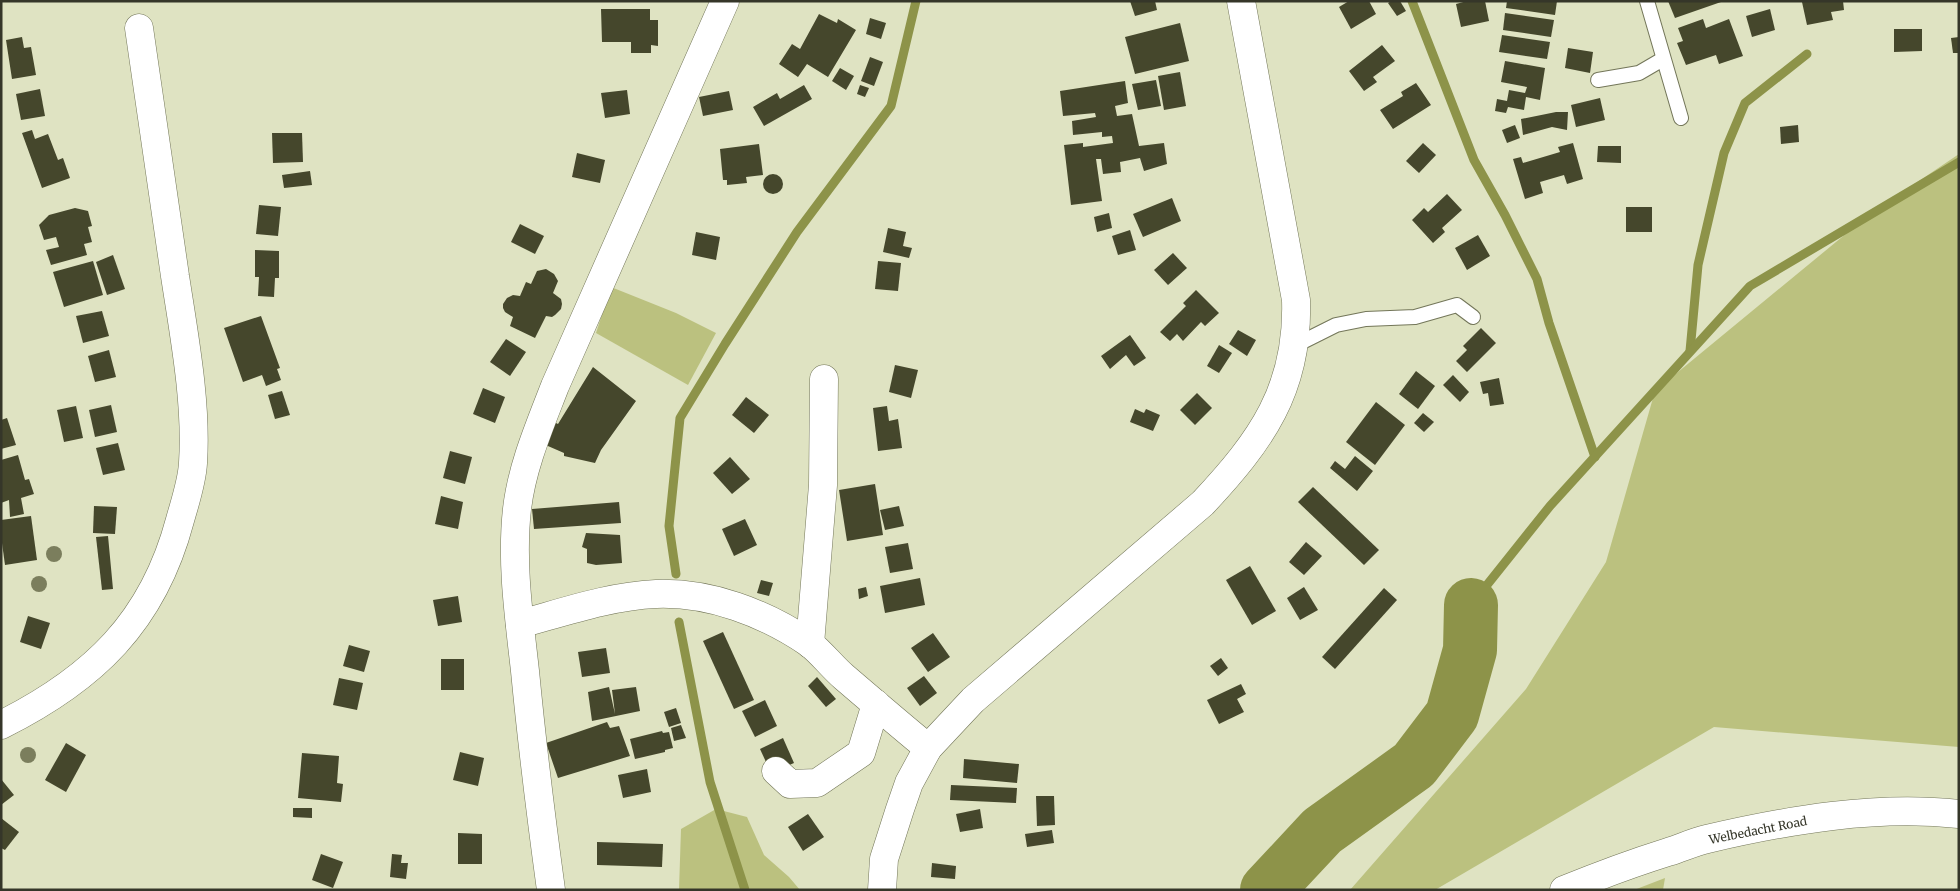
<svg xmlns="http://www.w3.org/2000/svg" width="1960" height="891" font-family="Merriweather,serif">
  <rect width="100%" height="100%" fill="#dfe3c2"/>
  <g fill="#bbc17f">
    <path d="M 1959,154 L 1959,747 L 1714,727 L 1435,890 L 1350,890 L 1526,689 L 1606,562 L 1655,391 L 1870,214 Z"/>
    <path d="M 611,287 L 676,313 L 716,333 L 688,385 L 596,333 Z"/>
    <path d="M 716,809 L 747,817 L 764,855 L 789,877 L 800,890 L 679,890 L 681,829 Z"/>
    <path d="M 1665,878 L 1663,890 L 1634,890 Z"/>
  </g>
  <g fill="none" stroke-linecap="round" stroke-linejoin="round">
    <g stroke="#8d9349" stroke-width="9">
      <path d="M 1412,1 L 1474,160 L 1505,215 L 1537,279 L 1549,323 L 1595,457"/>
      <path d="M 1690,351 L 1698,265 L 1724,153 L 1745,103 L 1807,54"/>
      <path d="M 676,574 L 669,526 L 680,418 L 725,344 L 797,232 L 891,106 L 916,1"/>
      <path d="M 1471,605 L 1550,506 L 1750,286 L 1959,162"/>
      <path d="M 679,622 L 710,782 L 745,890"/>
    </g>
    <path stroke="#8d9349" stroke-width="54" d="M 1267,890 L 1322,831 L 1414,765 L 1452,715 L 1470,650 L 1471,605"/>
  </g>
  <g fill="#45472c">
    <path d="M 1130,1 L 1155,1 L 1157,10 L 1135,16 Z"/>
    <path d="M 1349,1 L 1369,1 L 1376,14 L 1351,29 L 1339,7 Z"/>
    <path d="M 1391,1 L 1400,1 L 1406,11 L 1397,16 L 1388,3 Z"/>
    <path d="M 1467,1 L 1485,1 L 1489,21 L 1461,27 L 1456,4 Z"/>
    <path d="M 1507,1 L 1557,1 L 1555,15 L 1506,8 Z"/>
    <path d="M 1668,1 L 1721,1 L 1721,2 L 1675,18 Z"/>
    <path d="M 1807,1 L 1843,1 L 1844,10 L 1831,12 L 1833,20 L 1807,25 L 1802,2 Z"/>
    <path d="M 601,9 L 650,9 L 650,20 L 658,20 L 658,46 L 651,45 L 651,53 L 631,53 L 631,42 L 602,42 Z"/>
    <path d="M 1770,9 L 1775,30 L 1752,37 L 1746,16 Z"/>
    <path d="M 1505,13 L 1554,20 L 1551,37 L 1503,30 Z"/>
    <path d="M 819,14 L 837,23 L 838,19 L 856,30 L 828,77 L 807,64 L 798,77 L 779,64 L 792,44 L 800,49 Z"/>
    <path d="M 870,18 L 886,23 L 881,39 L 866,34 Z"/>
    <path d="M 1703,19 L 1706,28 L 1729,19 L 1743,56 L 1719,64 L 1716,55 L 1686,65 L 1677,43 L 1683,41 L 1678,28 Z"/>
    <path d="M 1180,23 L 1189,61 L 1135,74 L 1125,37 Z"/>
    <path d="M 1894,29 L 1922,29 L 1922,51 L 1894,52 Z"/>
    <path d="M 1502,35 L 1550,42 L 1547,59 L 1499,52 Z"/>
    <path d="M 22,37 L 24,48 L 31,47 L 36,75 L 12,79 L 6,40 Z"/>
    <path d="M 1959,37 L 1959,53 L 1953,53 L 1951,38 Z"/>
    <path d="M 1382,45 L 1395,61 L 1373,77 L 1377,82 L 1364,91 L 1349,71 Z"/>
    <path d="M 1568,48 L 1593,52 L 1590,73 L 1565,68 Z"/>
    <path d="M 870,57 L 883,62 L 874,86 L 861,81 Z"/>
    <path d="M 1505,61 L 1545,68 L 1540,100 L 1526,97 L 1524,110 L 1508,107 L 1506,113 L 1495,111 L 1497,99 L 1507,101 L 1509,90 L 1525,93 L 1527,87 L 1501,82 Z"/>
    <path d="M 840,68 L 854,76 L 846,90 L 832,81 Z"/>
    <path d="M 1180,72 L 1186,106 L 1164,110 L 1158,76 Z"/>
    <path d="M 1156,80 L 1161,106 L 1138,110 L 1132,84 Z"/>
    <path d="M 1125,81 L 1128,103 L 1115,106 L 1117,116 L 1132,114 L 1139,146 L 1164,143 L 1167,164 L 1144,171 L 1140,158 L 1120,162 L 1121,172 L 1103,174 L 1101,159 L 1096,159 L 1102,201 L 1071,205 L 1064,145 L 1083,143 L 1083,147 L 1113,143 L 1112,136 L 1102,137 L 1102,132 L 1073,135 L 1072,121 L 1096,117 L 1095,113 L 1063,116 L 1060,91 Z"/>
    <path d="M 1416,83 L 1431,105 L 1393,129 L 1380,110 L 1403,96 L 1401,92 Z"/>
    <path d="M 804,85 L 812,99 L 764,126 L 753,107 L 777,93 L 780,99 Z"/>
    <path d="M 860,85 L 869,88 L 865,97 L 857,94 Z"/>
    <path d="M 40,89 L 45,116 L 21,120 L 16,94 Z"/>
    <path d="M 627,90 L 630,114 L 605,118 L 601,93 Z"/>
    <path d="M 729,91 L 733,110 L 703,116 L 699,97 Z"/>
    <path d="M 1600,98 L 1605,120 L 1576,127 L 1571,105 Z"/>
    <path d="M 1556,112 L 1568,112 L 1567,130 L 1552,127 L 1523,135 L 1521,119 Z"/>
    <path d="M 1515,125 L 1520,138 L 1507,143 L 1502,130 Z"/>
    <path d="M 1798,125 L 1799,142 L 1781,144 L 1780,127 Z"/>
    <path d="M 32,130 L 35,139 L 48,134 L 58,160 L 63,158 L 70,178 L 42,188 L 22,133 Z"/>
    <path d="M 272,133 L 302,133 L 303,162 L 273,163 Z"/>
    <path d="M 1423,143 L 1436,155 L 1419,173 L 1406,161 Z"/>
    <path d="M 1573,143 L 1583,179 L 1567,184 L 1564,175 L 1540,182 L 1543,193 L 1525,199 L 1513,159 L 1521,157 L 1523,163 L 1560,152 L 1558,147 Z"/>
    <path d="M 759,144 L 763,175 L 746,177 L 747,183 L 727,185 L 727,180 L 723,180 L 720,149 Z"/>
    <path d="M 1598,146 L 1621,146 L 1621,163 L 1597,162 Z"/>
    <path d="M 577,153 L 605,160 L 600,183 L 572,177 Z"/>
    <path d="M 310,171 L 312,185 L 284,188 L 282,175 Z"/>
    <circle cx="773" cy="184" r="10"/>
    <path d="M 1447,194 L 1462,210 L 1442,228 L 1445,232 L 1433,243 L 1412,220 L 1424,208 L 1428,212 Z"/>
    <path d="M 1172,198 L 1181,221 L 1143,237 L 1133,214 Z"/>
    <path d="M 259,205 L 281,207 L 278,236 L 256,234 Z"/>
    <rect x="1626" y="207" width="26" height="25"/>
    <path d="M 75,208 L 88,211 L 92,226 L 88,227 L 92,242 L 84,244 L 87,255 L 51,265 L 46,250 L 59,247 L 56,237 L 44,240 L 39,225 L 49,215 Z"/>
    <path d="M 1109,213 L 1112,228 L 1097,232 L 1094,217 Z"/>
    <path d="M 520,224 L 544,236 L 535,254 L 511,242 Z"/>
    <path d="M 888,228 L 906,232 L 903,246 L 912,248 L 909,258 L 883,252 Z"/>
    <path d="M 1130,230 L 1136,250 L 1118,255 L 1112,236 Z"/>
    <path d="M 696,232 L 720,237 L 716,260 L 692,255 Z"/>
    <path d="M 1478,235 L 1490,256 L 1467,270 L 1455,248 Z"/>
    <path d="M 255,250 L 279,251 L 279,278 L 275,278 L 274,297 L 258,296 L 259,277 L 255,277 Z"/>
    <path d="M 1173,253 L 1187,268 L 1168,285 L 1154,270 Z"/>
    <path d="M 113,255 L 125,289 L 107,295 L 96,262 Z"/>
    <path d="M 93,261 L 103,295 L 64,307 L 53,272 Z"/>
    <path d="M 878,261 L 901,263 L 898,291 L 875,289 Z"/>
    <path d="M 546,269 L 554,274 L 558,281 L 553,293 L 561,299 L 562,304 L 561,309 L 555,315 L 552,317 L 546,316 L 535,338 L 510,326 L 513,317 L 505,312 L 503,308 L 503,304 L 507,298 L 513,295 L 520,296 L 526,282 L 531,284 L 537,271 Z"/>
    <path d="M 1196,290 L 1219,313 L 1205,326 L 1201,322 L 1183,341 L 1177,334 L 1170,341 L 1160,332 L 1186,306 L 1183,303 Z"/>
    <path d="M 102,311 L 109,336 L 83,343 L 76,316 Z"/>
    <path d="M 261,316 L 280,368 L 277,369 L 281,380 L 266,386 L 262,375 L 243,382 L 224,328 Z"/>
    <path d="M 1481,328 L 1496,343 L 1467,372 L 1456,361 L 1467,350 L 1463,346 Z"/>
    <path d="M 1238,330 L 1256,340 L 1247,356 L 1229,344 Z"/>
    <path d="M 1130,335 L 1146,358 L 1134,366 L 1126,355 L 1110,369 L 1101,356 Z"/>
    <path d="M 506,339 L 526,352 L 510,376 L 490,362 Z"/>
    <path d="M 1219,345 L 1232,353 L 1219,373 L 1207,366 Z"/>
    <path d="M 109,350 L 116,377 L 95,382 L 88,356 Z"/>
    <path d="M 895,365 L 918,370 L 911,398 L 889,392 Z"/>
    <path d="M 593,367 L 636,401 L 601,450 L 595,463 L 564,456 L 564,453 L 541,443 L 550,420 L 558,424 Z"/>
    <path d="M 1416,371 L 1435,386 L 1418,409 L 1399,394 Z"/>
    <path d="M 1453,375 L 1469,392 L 1460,402 L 1443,385 Z"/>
    <path d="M 1499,378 L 1504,404 L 1490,406 L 1488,393 L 1483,394 L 1480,382 Z"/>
    <path d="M 483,388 L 505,397 L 495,423 L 473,414 Z"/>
    <path d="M 282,391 L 290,415 L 275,419 L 268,395 Z"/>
    <path d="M 1197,393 L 1212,408 L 1195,425 L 1180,410 Z"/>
    <path d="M 746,397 L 769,415 L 754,433 L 732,415 Z"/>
    <path d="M 1376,402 L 1405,425 L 1375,465 L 1346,442 Z"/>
    <path d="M 111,405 L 117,432 L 95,437 L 89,410 Z"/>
    <path d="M 76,406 L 83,438 L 64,442 L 57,410 Z"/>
    <path d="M 887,406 L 889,421 L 898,419 L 902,448 L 878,451 L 873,408 Z"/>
    <path d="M 1135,409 L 1144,413 L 1146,409 L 1160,415 L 1153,431 L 1130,422 Z"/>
    <path d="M 1423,413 L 1434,422 L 1424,432 L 1414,423 Z"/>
    <path d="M 7,418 L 16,445 L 1,449 L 1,420 Z"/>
    <path d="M 118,443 L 125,470 L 103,475 L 96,448 Z"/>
    <path d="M 450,451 L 472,457 L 465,484 L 443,478 Z"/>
    <path d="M 18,455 L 25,480 L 29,479 L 34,494 L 21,498 L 24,514 L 10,517 L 9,500 L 1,503 L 1,460 Z"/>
    <path d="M 1355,456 L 1373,471 L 1357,491 L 1330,468 L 1335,461 L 1345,469 Z"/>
    <path d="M 730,457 L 750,479 L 732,494 L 713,473 Z"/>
    <path d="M 875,484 L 883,535 L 847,541 L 839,490 Z"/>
    <path d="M 1313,487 L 1379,550 L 1364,565 L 1298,502 Z"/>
    <path d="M 441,496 L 463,502 L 458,529 L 435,524 Z"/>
    <path d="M 619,502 L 621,523 L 534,529 L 532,509 Z"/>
    <path d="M 94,506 L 117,507 L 115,534 L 93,533 Z"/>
    <path d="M 899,506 L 904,526 L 885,530 L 880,510 Z"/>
    <path d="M 31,516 L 37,560 L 5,565 L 1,536 L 1,520 Z"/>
    <path d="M 745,519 L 757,545 L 734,556 L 722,529 Z"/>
    <path d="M 586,533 L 620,535 L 622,563 L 596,565 L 587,563 L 587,549 L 582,547 Z"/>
    <path d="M 108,536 L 113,589 L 102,590 L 96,537 Z"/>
    <path d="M 1306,542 L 1322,556 L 1304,575 L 1289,562 Z"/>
    <path d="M 908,543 L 913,569 L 890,573 L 885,547 Z"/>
    <path d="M 1250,566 L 1276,611 L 1252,625 L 1226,580 Z"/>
    <path d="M 920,578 L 925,605 L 885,613 L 880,586 Z"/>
    <path d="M 761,580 L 773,583 L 769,596 L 757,593 Z"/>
    <path d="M 866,587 L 868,596 L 859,599 L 858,589 Z"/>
    <path d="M 1304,587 L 1318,610 L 1300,620 L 1287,598 Z"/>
    <path d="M 1384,588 L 1397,600 L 1335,669 L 1322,657 Z"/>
    <path d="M 458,596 L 462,622 L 438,626 L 433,600 Z"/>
    <path d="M 28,616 L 50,623 L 41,649 L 20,642 Z"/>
    <path d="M 723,632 L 754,700 L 734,709 L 703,641 Z"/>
    <path d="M 933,633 L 950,657 L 928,672 L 911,648 Z"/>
    <path d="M 349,645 L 370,651 L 364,672 L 343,666 Z"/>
    <path d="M 606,648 L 610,673 L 582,677 L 578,652 Z"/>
    <path d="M 1221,658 L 1228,668 L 1218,676 L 1210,666 Z"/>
    <rect x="441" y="659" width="23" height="31"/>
    <path d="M 924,676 L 937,693 L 920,706 L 907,688 Z"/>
    <path d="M 817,677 L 836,699 L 826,707 L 808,686 Z"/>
    <path d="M 339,678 L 363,683 L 357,710 L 333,705 Z"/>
    <path d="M 1241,684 L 1246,694 L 1237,699 L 1244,712 L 1219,724 L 1207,700 Z"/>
    <path d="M 609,687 L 615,714 L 612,690 L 636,687 L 640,711 L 592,721 L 588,692 Z"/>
    <path d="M 765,700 L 777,726 L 755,737 L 742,711 Z"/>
    <path d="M 676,708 L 681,723 L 669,727 L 664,712 Z"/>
    <path d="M 607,722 L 610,728 L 619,726 L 630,756 L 558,778 L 546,743 Z"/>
    <path d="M 681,725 L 686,738 L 674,741 L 671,728 Z"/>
    <path d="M 662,731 L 663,733 L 669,732 L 673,748 L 665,750 L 665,752 L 635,759 L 630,739 Z"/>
    <path d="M 783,738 L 794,763 L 771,773 L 760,749 Z"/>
    <path d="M 66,743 L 86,755 L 66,792 L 45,780 Z"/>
    <path d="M 460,752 L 484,758 L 478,786 L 453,780 Z"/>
    <path d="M 302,753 L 339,756 L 337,783 L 343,784 L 341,802 L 298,798 Z"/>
    <path d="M 964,759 L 1019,764 L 1017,783 L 963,778 Z"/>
    <path d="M 647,769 L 651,792 L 623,798 L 618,775 Z"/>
    <path d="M 1,779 L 14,795 L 1,805 Z"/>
    <path d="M 951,785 L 1017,788 L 1016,803 L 950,800 Z"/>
    <path d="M 1036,796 L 1054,796 L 1055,825 L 1037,826 Z"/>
    <path d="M 293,808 L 312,808 L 312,818 L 293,817 Z"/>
    <path d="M 980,809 L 983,828 L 960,832 L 956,814 Z"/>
    <path d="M 808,814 L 824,837 L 803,851 L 788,827 Z"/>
    <path d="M 1,818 L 19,832 L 5,850 L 1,848 Z"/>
    <path d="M 1052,830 L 1054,843 L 1027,847 L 1025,834 Z"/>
    <path d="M 458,833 L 482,834 L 482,864 L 458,864 Z"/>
    <path d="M 597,842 L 663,844 L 662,867 L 597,865 Z"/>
    <path d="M 321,854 L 343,862 L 333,888 L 312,880 Z"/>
    <path d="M 392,854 L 402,855 L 401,863 L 408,863 L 406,879 L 390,877 Z"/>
    <path d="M 932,863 L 956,866 L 955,879 L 931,877 Z"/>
  </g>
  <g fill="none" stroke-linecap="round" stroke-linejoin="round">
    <defs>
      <g id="service">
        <path d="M 1647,1 L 1681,118"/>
        <path d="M 1598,80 L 1639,73 L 1663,59"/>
        <path d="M 1294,346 L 1336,325 L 1366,319 L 1415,317 L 1457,305 L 1473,317"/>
      </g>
      <g id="minor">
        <path d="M 520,624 C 564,612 610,596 656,594 C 710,592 765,613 809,643 C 822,653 832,667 844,677 C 872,701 900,725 928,748"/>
        <path d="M 810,644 L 823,485 L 824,379"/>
        <path d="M 1,725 C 93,679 153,622 180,520 C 185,502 192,482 193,463 C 197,403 184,335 175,276 C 163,193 151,110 139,28"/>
        <path d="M 776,771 L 790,784 L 817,783 L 861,753 L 876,704"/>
        <path d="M 551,890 C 541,817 532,744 525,671 C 519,617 511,563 517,509 C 522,466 540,425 555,386 L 725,1"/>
        <path d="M 882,890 L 884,859 L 900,809 L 909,783 L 928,748 L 973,700 L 1203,503 C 1261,441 1299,389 1296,300 L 1241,1"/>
      </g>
      <path id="tertiary" d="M 1564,890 C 1598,876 1633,863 1668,852 C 1681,848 1694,842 1707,839 C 1788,820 1876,805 1959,814"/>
    </defs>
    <use href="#service" stroke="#737659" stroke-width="16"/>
    <use href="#minor" stroke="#737659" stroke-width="29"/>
    <use href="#tertiary" stroke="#737659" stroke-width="29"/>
    <use href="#service" stroke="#fff" stroke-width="14"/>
    <use href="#minor" stroke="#fff" stroke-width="28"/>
    <use href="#tertiary" stroke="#fff" stroke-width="28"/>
  </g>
  <g fill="#7b7e5d">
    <circle cx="54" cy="554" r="8"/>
    <circle cx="39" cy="584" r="8"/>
    <circle cx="28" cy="755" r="8"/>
  </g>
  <g text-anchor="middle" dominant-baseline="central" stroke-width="5" stroke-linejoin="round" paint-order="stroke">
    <g font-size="12" fill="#353629" stroke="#fff">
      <text transform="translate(1758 830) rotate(-11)">Welbedacht Road</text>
    </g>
  </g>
  <rect width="1960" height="891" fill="none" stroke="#353629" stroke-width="5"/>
</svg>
